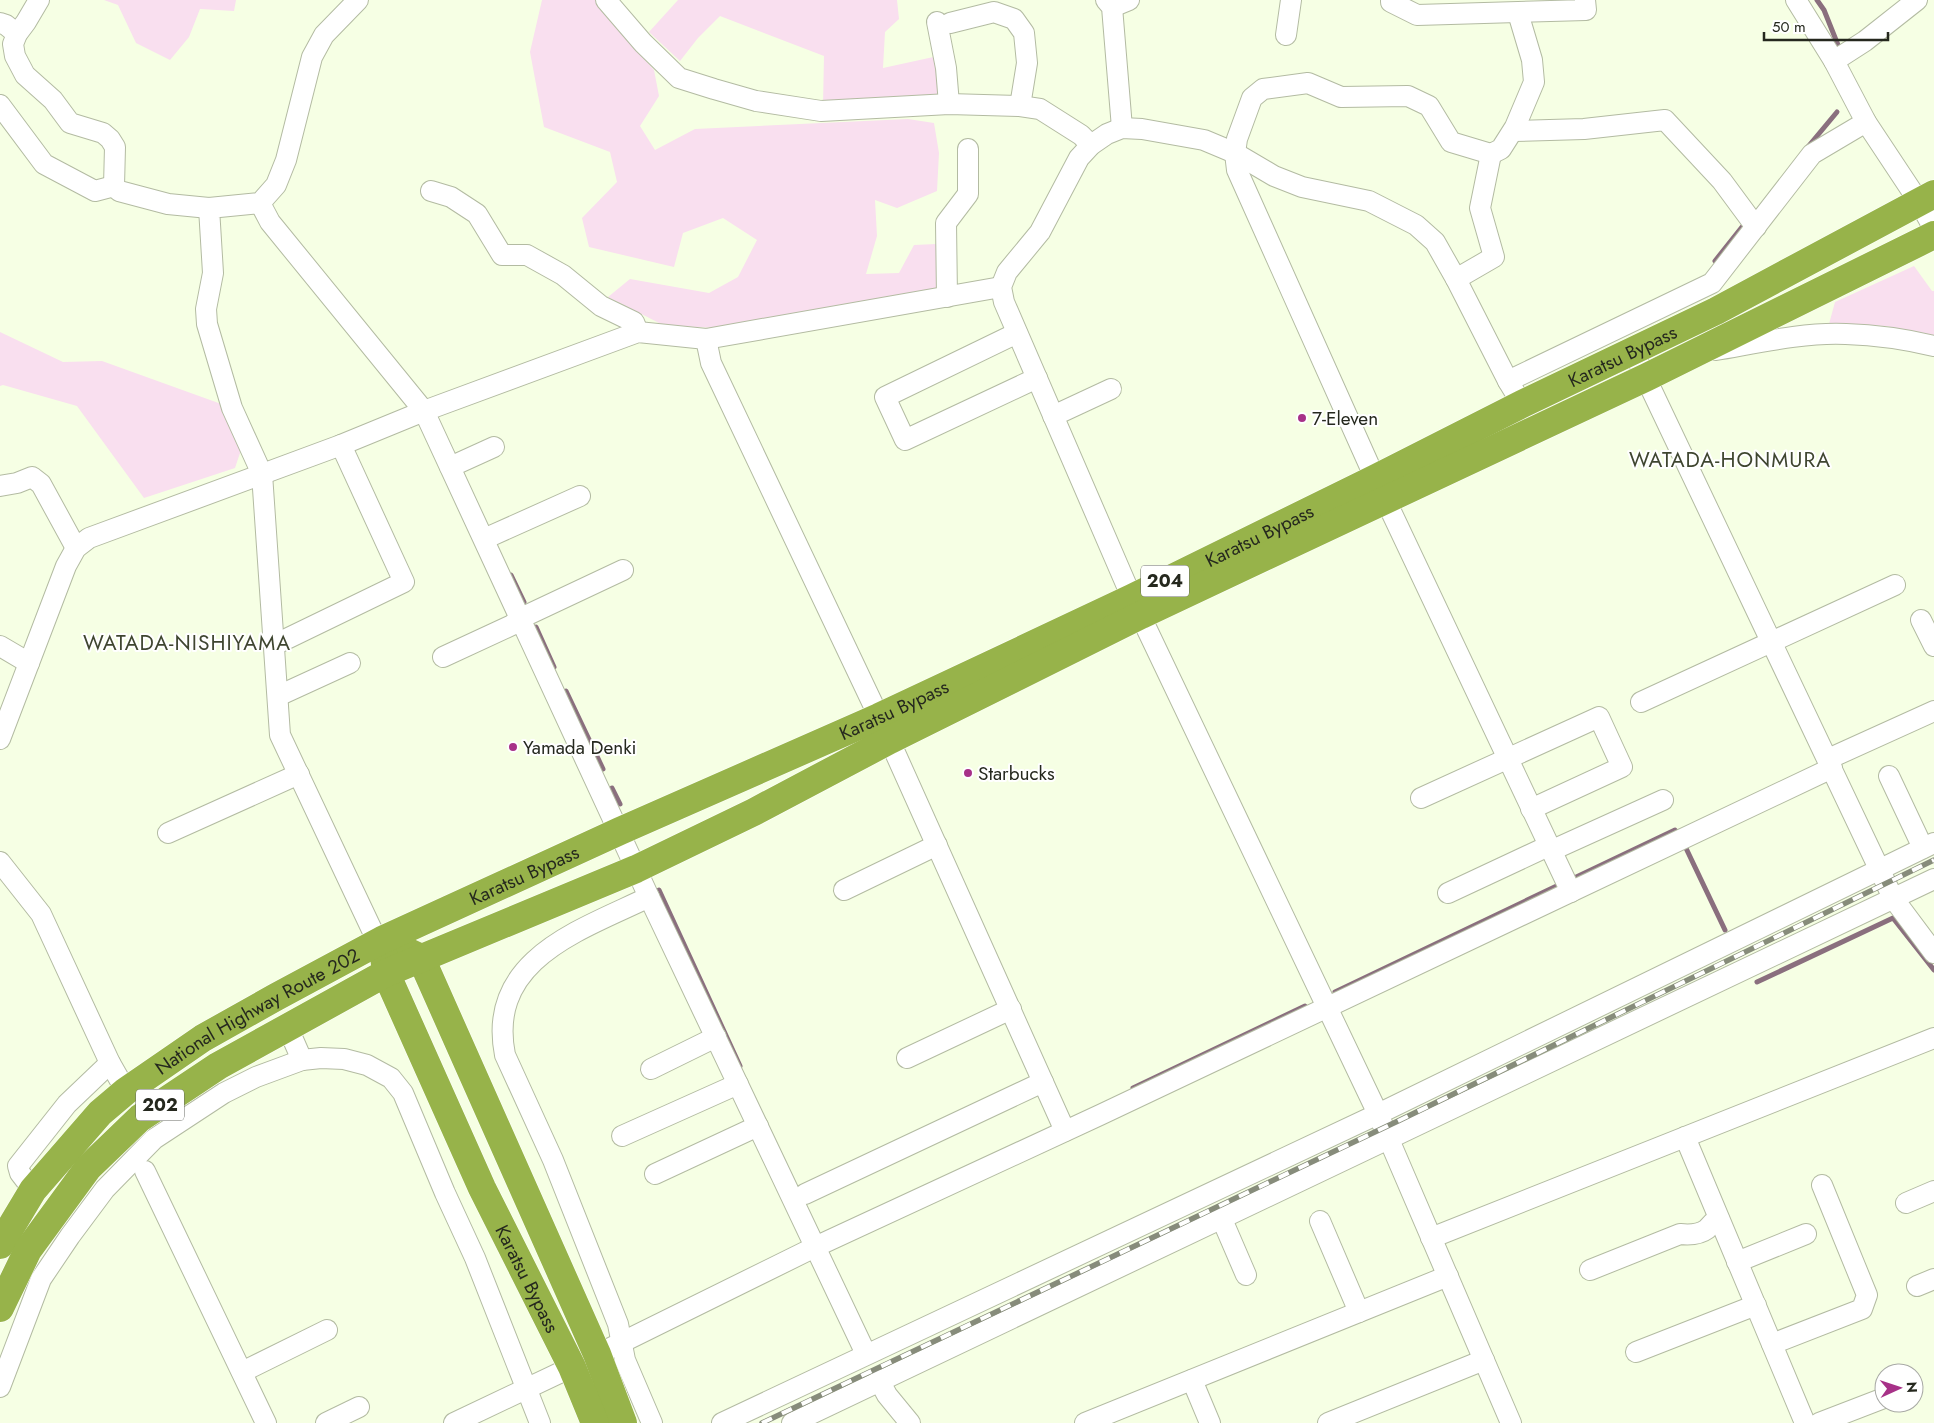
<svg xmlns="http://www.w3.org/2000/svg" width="1934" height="1423" font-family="Jost,sans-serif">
  <rect width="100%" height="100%" fill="#f6ffe4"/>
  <g fill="#f9dfef">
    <path d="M 104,0 L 236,0 L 234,11 L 200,9 L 189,37 L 170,60 L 136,43 L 118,5 Z"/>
    <path d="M 542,0 L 595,0 L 600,9 L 654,70 L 659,96 L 640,126 L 655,150 L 695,129 L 908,119 L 934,123 L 939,153 L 937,191 L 897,208 L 875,200 L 877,236 L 866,274 L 899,273 L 914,245 L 936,244 L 936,293 L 715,328 L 663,325 L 608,297 L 630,279 L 709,293 L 738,277 L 757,240 L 723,218 L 683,233 L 674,267 L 589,247 L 582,218 L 617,182 L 610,152 L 544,127 L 530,52 Z"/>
    <path d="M 678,0 L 897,0 L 899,19 L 885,32 L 883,68 L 938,56 L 944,98 L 823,105 L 824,56 L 720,16 L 698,38 L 680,61 L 649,32 Z"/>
    <path d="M 1914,266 L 1932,291 L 1934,291 L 1934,336 L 1886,326 L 1829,324 L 1835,302 Z"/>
    <path d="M 0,332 L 63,362 L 102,361 L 224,405 L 241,450 L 235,468 L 144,498 L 77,406 L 3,385 L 0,386 Z"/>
  </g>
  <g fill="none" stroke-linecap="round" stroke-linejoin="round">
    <g stroke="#8a6f7e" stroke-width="5">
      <path d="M 1817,0 L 1824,10 L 1838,45"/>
      <path d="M 1807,148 L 1837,112"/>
      <path d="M 1715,261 L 1742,227"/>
      <path d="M 511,575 L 524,602"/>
      <path d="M 536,627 L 554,667"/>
      <path d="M 566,691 L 603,769"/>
      <path d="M 612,788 L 620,804"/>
      <path d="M 1684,844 L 1725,930"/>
      <path d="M 1570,880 L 1675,830 L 1680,836"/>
      <path d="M 659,890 L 740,1066"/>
      <path d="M 1757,982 L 1893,918 L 1934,970"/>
      <path d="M 1335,992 L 1563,883"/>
      <path d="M 1133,1088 L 1305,1006"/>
    </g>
    <defs>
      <g id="minor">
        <path d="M 39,0 L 26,22 L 17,34 L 13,44 L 15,56 L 25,75 L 53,100 L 70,123 L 103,133 L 110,139 L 115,147 L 114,186 L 119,191 L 168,204 L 209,208"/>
        <path d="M 358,0 L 324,35 L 312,57 L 286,160 L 276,185 L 260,203 L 209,208 L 213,273 L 206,309 L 207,324 L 232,408 L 262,474 L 280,735 L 372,930 L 382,940"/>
        <path d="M 606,0 L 643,43 L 679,78 L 714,89 L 756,101 L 821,111 L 949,104 L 1020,106 L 1040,109 L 1081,135 L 1091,145"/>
        <path d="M 1106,0 L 1112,7 L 1122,128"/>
        <path d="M 1391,0 L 1391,2 L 1417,15 L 1586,10 L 1585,0"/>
        <path d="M 1796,0 L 1834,61 L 1866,122 L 1919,202 L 1934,229"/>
        <path d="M 1112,7 L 1129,0"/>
        <path d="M 1518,13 L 1532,60 L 1534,82 L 1515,127 L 1501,149 L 1491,154 L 1451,142 L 1429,106 L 1408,96 L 1341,97 L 1308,83 L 1263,89 L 1252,98 L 1237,139 L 1235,153 L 1237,170 L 1370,467 L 1571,892"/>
        <path d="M 937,22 L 946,68 L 949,104"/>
        <path d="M 0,23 L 6,25 L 17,34"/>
        <path d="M 950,23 L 994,12 L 1014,19 L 1024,33 L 1027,63 L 1020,106"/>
        <path d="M 1286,35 L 1291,0"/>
        <path d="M 1834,61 L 1865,41 L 1917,0"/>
        <path d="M 0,105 L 44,164 L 95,191 L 114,186"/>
        <path d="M 1513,131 L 1584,129 L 1665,120 L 1722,181 L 1756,227"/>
        <path d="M 431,191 L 451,197 L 477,214 L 502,255 L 527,255 L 563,275 L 601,306 L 634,322 L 638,332"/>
        <path d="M 260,203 L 270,222 L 424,411 L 649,897 L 866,1354"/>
        <path d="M 1456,279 L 1494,257 L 1480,208 L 1491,154"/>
        <path d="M 947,297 L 946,223 L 968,194 L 968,149"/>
        <path d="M 1017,333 L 885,397 L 905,440 L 1037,378"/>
        <path d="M 706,339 L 711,363 L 879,717 L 1065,1131"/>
        <path d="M 1716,350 C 1757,343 1804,332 1846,334 C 1876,335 1905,339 1934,346"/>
        <path d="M 1633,351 L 1893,898 L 1934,953"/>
        <path d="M 1508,381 L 1712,283 L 1812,154 L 1866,122"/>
        <path d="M 1053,416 L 1111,389"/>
        <path d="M 450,467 L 494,447"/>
        <path d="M 0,486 L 17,483 L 32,477 L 41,484 L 76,548"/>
        <path d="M 484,539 L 580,496"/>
        <path d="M 1921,620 L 1934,646"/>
        <path d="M 274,645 L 404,582 L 341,445"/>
        <path d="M 0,646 L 29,663"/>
        <path d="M 443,657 L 512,625 L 521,618 L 623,570"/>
        <path d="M 278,696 L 350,663"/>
        <path d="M 1641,702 L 1895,585"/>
        <path d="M 0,739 L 66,566 L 76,548 L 89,538 L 341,445 L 424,411 L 638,332 L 706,339 L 1001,287"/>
        <path d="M 1828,759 L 1934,711"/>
        <path d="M 1889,776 L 1923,848"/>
        <path d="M 1421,798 L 1599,717 L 1622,767 L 1531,809"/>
        <path d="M 168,833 L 299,774"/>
        <path d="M 0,862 L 41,914 L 110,1063 L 126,1091"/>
        <path d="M 844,890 L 937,845"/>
        <path d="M 1448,893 L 1542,849 L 1557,848 L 1663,800"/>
        <path d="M 649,897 C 581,930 486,959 505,1055 L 553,1160 L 618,1324 L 625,1360 L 652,1423"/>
        <path d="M 288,1028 L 302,1060"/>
        <path d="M 907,1058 L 1011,1009"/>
        <path d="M 651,1069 L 716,1037"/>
        <path d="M 622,1136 L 738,1084"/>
        <path d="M 1685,1137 L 1805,1423"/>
        <path d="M 145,1171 L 266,1423"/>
        <path d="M 655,1174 L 758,1126"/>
        <path d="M 33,1190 L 20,1173 L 18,1166 L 67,1104 L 110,1063"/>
        <path d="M 805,1194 L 1043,1082"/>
        <path d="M 1906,1203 L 1934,1191"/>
        <path d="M 1221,1217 L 1246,1275"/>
        <path d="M 1320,1221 L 1359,1312"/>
        <path d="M 1431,1238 L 1934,1038"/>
        <path d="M 1737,1262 L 1806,1234"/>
        <path d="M 1590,1270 L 1680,1234 C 1689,1235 1699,1235 1707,1229 C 1712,1224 1713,1221 1719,1219"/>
        <path d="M 1917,1286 L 1934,1279"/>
        <path d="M 1772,1344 L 1862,1309 L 1867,1295 L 1822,1185"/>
        <path d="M 1636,1352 L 1756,1305"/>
        <path d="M 242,1372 L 327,1330"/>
        <path d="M 879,1380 L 887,1395 L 910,1423"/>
        <path d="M 1192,1380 L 1210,1423"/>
        <path d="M 0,1387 L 41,1279 L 70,1236 L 105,1189 L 154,1139 L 224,1093 L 256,1077 L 302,1060 L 321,1058 L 344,1059 L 367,1065 L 391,1078 L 403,1093 L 445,1193 L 475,1258 L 540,1423"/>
        <path d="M 326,1423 L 359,1407"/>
        <path d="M 454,1423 L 572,1367 L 815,1247 L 1100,1115 L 1832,768"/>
        <path d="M 722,1423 L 1378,1114 L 1934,843"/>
        <path d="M 792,1423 L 1934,879"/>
        <path d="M 1085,1423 L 1448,1276"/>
        <path d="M 1328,1423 L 1484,1360"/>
        <path d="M 1511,1423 L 1378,1114 L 1132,598 L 1004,302 L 1001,287 L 1007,272 L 1040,232 L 1079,158 L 1091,145 L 1107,134 L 1122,128 L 1142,129 L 1204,140 L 1235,153 L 1274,176 L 1302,187 L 1369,201 L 1416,225 L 1435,242 L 1456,279 L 1508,381 L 1522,404"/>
        <path d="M 1819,1423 L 1884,1398"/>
      </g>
      <g id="highway">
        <path d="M 404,950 L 421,958 L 597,1354 L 623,1423"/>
        <path id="s1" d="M 384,956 L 386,973 L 482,1188 L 572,1367 L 595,1423"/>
        <path id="s2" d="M 0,1245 L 33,1190 L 100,1113 L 126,1091 L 203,1038 L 276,997 L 382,940 L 620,831 L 879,717 L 1132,598 L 1376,478 L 1522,404 L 1716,311 L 1934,194"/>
        <path d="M 0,1308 L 28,1250 L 88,1168 L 140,1118 L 218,1066 L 386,973 L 636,869 L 754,812 L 890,740 L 1141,615 L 1647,377 L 1934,235"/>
      </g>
    </defs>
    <use href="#minor" stroke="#b3bba2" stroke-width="22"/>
    <use href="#highway" stroke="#fff" stroke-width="29"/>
    <use href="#minor" stroke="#fff" stroke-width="20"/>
    <use href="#highway" stroke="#97b34a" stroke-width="28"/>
    <defs>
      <path id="rail" d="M 762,1423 L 1398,1121 L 1934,860"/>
    </defs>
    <use href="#rail" stroke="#878c7b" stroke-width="5.5"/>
    <use href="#rail" stroke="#fff" stroke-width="4" stroke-dasharray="11" stroke-linecap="butt"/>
  </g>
  <g fill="#a73188" stroke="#fff" stroke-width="2">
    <circle cx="1302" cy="418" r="5"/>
    <circle cx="513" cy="747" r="5"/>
    <circle cx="968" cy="773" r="5"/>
  </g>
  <g text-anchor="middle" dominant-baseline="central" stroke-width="4" stroke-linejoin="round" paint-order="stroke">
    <g fill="#fff" stroke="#666862" stroke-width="1">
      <rect x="1141" y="565.5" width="48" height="31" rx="4"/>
      <rect x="136" y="1089.5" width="48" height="31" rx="4"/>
    </g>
    <g font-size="18" font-weight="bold" fill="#25281e">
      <text x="1165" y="581">204</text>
      <text x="160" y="1105">202</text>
    </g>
    <g font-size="19" fill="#25281e" stroke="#fff">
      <text stroke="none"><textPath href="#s2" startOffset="1869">Karatsu Bypass</textPath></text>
      <text stroke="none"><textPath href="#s2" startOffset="1464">Karatsu Bypass</textPath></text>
      <text stroke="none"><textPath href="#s2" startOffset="1059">Karatsu Bypass</textPath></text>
      <text stroke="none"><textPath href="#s2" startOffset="654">Karatsu Bypass</textPath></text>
      <text stroke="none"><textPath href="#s2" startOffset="354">National Highway Route 202</textPath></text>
      <text stroke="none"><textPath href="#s1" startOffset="354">Karatsu Bypass</textPath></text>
    </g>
    <g font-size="19" fill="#25281e" stroke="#fff" text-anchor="start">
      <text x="1312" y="418">7-Eleven</text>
      <text x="523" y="747">Yamada Denki</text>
      <text x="978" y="773">Starbucks</text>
    </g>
    <g font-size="21" letter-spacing="1" fill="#3f4630" stroke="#fff">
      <text x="1730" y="460">WATADA-HONMURA</text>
      <text x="187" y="643">WATADA-NISHIYAMA</text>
    </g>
  </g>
  <g transform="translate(1899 1388) rotate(87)"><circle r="24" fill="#ffffff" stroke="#a8a9a5"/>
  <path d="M0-4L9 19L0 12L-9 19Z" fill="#a73188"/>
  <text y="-8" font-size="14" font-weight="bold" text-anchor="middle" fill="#25281e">N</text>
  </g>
  <path d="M1764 32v8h124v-8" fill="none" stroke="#25281e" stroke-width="2.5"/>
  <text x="1772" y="32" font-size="15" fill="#25281e" stroke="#ffffff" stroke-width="4" paint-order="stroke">50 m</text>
</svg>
